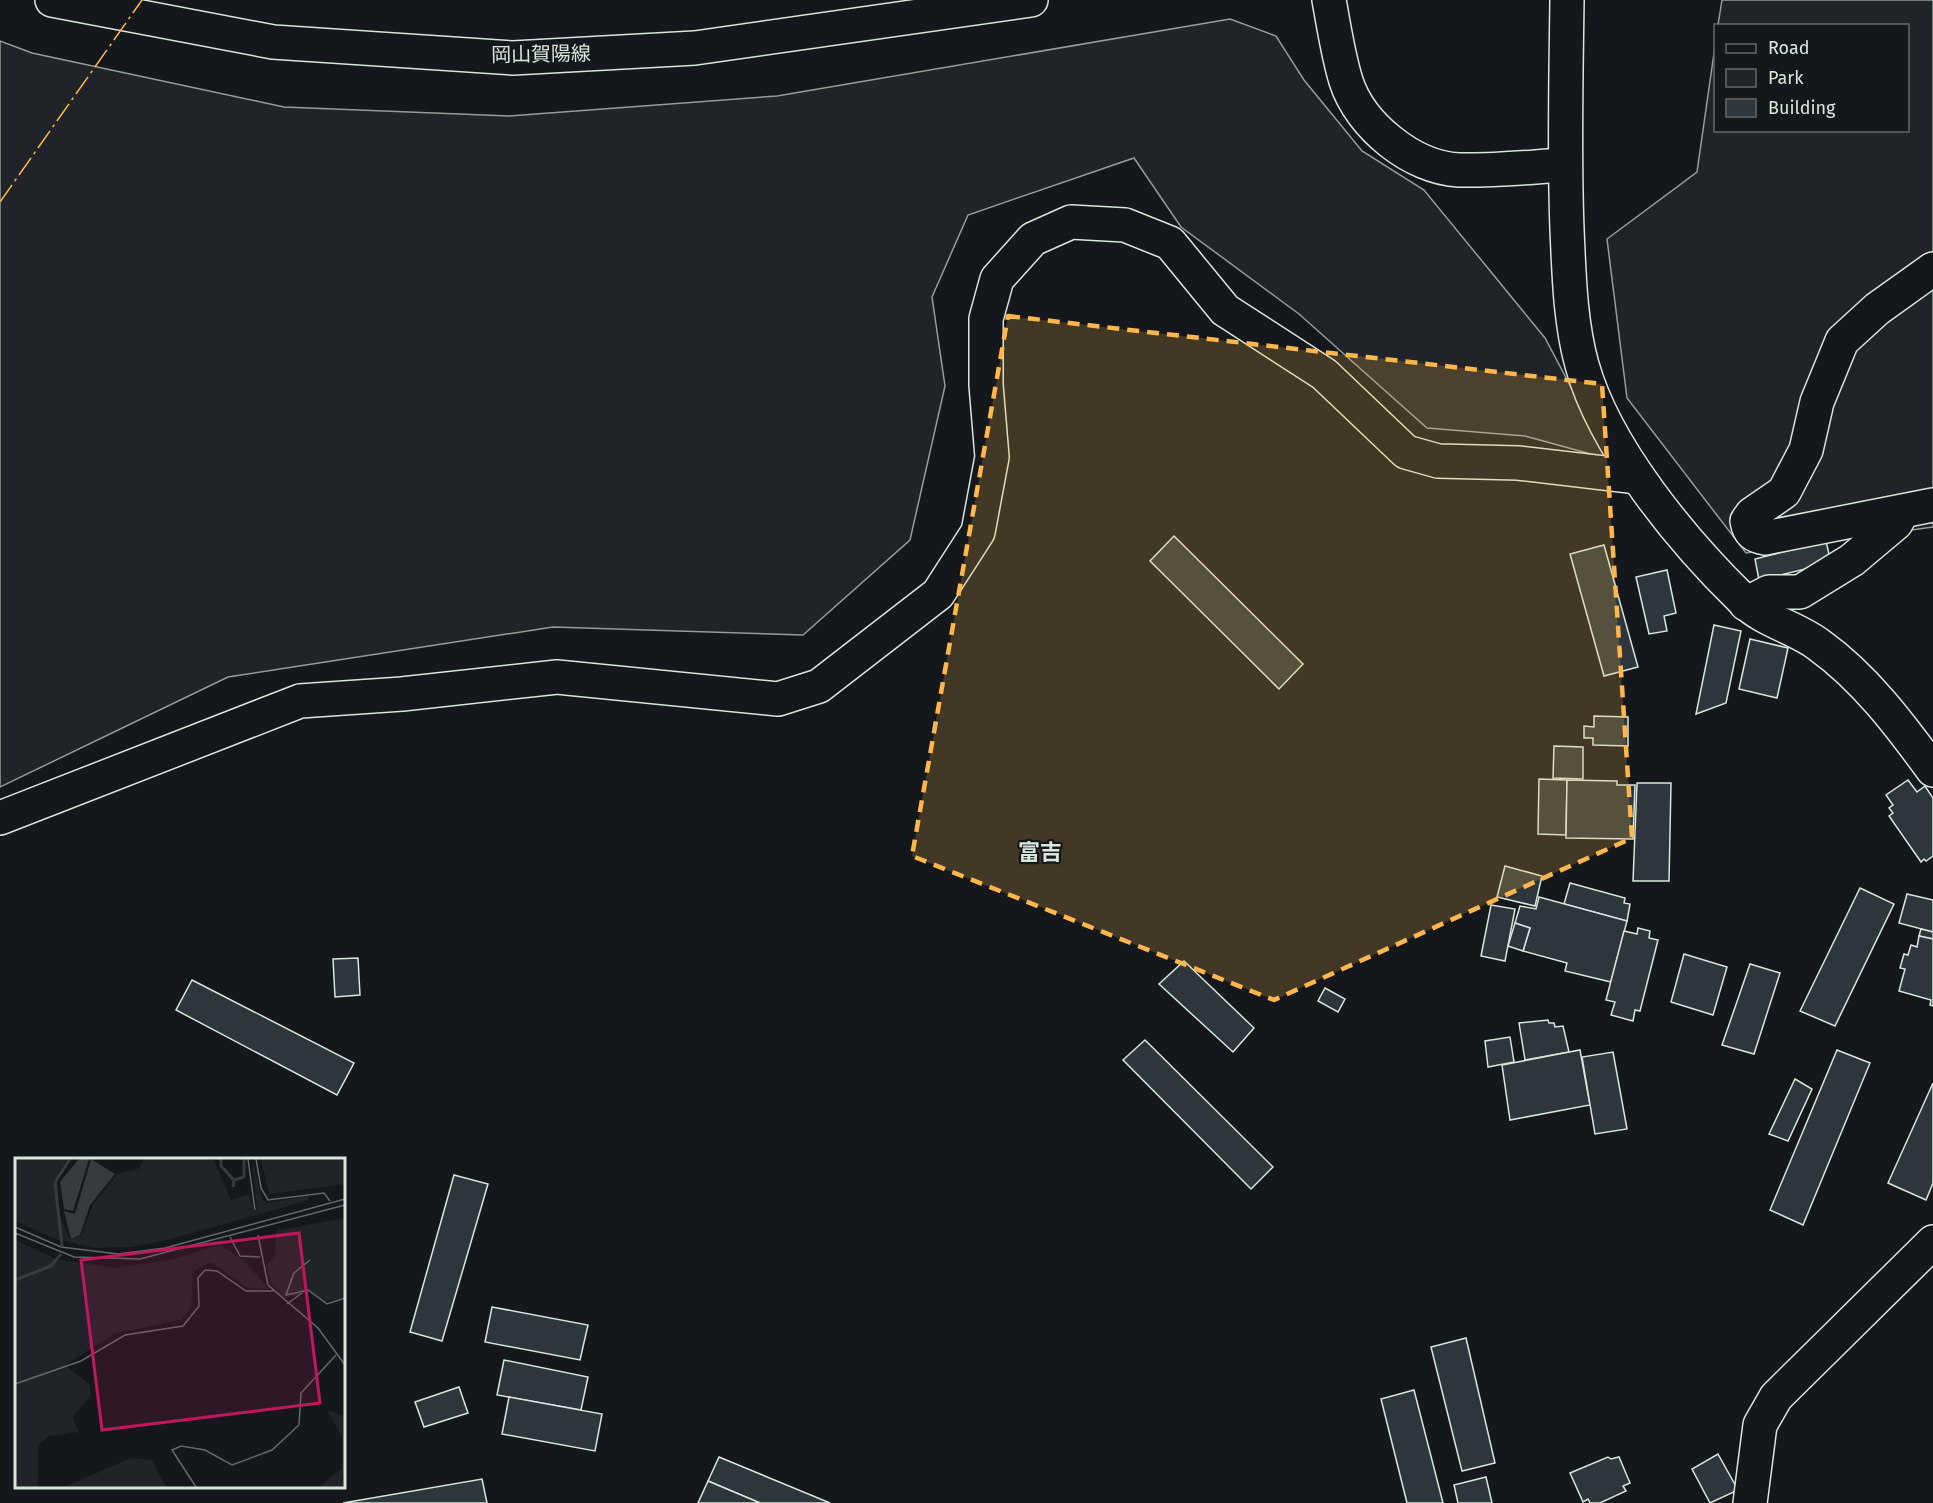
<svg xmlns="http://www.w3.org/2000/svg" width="1933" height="1503" font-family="'Fira Sans','Noto Sans JP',sans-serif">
  <rect width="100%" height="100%" fill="#14181c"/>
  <g fill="#202428" stroke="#939e99" stroke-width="1.5">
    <path d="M 1722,0 L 1933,0 L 1933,527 L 1746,553 L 1627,398 L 1607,239 L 1697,172 L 1715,46 L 1716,130 L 1908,130 L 1908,26 L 1718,25 Z"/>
    <path d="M 1230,19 L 1276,36 L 1304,80 L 1362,151 L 1424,190 L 1545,338 L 1609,459 L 1525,436 L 1427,428 L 1299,314 L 1181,227 L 1134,158 L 968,215 L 932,297 L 945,386 L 910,540 L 803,635 L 553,627 L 228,677 L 0,787 L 0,41 L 32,53 L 284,107 L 509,116 L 777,96 Z"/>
  </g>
  <g fill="#2c363c" stroke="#d8e6dc" stroke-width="1.5">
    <path d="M 1174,536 L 1303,664 L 1279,689 L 1150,561 Z"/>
    <path d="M 1826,541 L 1831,563 L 1759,580 L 1755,559 Z"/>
    <path d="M 1604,545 L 1638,667 L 1604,676 L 1570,554 Z"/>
    <path d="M 1667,570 L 1676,613 L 1664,616 L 1667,631 L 1649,634 L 1636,577 Z"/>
    <path d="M 1714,625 L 1741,631 L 1726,703 L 1696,714 Z"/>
    <path d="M 1750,639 L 1788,648 L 1777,698 L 1739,689 Z"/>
    <path d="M 1594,716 L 1628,717 L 1628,746 L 1593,745 L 1593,738 L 1584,738 L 1584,726 L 1594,727 Z"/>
    <path d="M 1554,746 L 1583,747 L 1583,779 L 1553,778 Z"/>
    <path d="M 1539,779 L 1567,780 L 1566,835 L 1538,834 Z"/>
    <path d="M 1567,780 L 1617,781 L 1617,785 L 1635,785 L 1633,839 L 1566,838 Z"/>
    <path d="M 1908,780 L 1917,792 L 1925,786 L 1933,798 L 1933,856 L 1926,861 L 1924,859 L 1921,862 L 1889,816 L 1893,813 L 1889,808 L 1893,805 L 1886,795 Z"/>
    <path d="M 1637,783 L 1671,783 L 1669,881 L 1633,881 Z"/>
    <path d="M 1505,866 L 1542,876 L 1535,906 L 1497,897 Z"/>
    <path d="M 1570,883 L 1625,898 L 1624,903 L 1630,904 L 1627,921 L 1564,904 Z"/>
    <path d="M 1860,888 L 1894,904 L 1835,1026 L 1800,1011 Z"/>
    <path d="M 1907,894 L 1933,900 L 1933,932 L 1899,923 Z"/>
    <path d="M 1539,897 L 1627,921 L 1611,982 L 1565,971 L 1567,963 L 1523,951 L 1530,928 L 1515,923 L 1520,906 L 1536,909 Z"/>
    <path d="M 1491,905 L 1515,909 L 1505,961 L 1481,956 Z"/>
    <path d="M 1515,923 L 1530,928 L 1523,951 L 1508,946 Z"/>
    <path d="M 1638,928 L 1650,931 L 1649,938 L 1658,940 L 1640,1011 L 1635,1010 L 1633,1021 L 1611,1015 L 1615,1002 L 1606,1000 L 1624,931 L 1637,934 Z"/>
    <path d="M 1921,929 L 1933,932 L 1933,939 L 1919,936 Z"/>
    <path d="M 1919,936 L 1933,939 L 1933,1006 L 1930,1005 L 1931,1000 L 1899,991 L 1905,969 L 1900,968 L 1904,954 L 1908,955 L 1911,945 L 1917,947 Z"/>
    <path d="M 1684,954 L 1727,967 L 1713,1015 L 1671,1002 Z"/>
    <path d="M 358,958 L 360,995 L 335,997 L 333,959 Z"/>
    <path d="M 1184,961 L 1254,1028 L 1233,1052 L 1159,984 Z"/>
    <path d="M 1750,964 L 1780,973 L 1754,1054 L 1722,1045 Z"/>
    <path d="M 192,980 L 354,1063 L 337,1095 L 176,1010 Z"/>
    <path d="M 1325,988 L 1345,999 L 1338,1012 L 1318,1001 Z"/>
    <path d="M 1548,1020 L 1549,1023 L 1554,1023 L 1555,1027 L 1563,1026 L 1569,1052 L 1525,1060 L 1519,1023 Z"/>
    <path d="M 1510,1037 L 1514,1062 L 1488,1067 L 1485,1041 Z"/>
    <path d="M 1145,1040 L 1273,1167 L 1251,1189 L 1123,1060 Z"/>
    <path d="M 1580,1050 L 1590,1105 L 1510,1120 L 1502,1065 Z"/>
    <path d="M 1837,1050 L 1870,1063 L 1803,1225 L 1770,1210 Z"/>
    <path d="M 1613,1052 L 1627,1129 L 1595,1134 L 1582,1057 Z"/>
    <path d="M 1795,1079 L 1812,1089 L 1788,1141 L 1769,1134 Z"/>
    <path d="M 1933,1083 L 1933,1183 L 1926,1200 L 1888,1183 Z"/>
    <path d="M 454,1175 L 488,1184 L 442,1341 L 410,1332 Z"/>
    <path d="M 492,1307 L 588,1325 L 580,1360 L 485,1342 Z"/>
    <path d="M 1466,1338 L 1495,1463 L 1462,1471 L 1431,1347 Z"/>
    <path d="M 504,1360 L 588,1377 L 581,1410 L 497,1395 Z"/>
    <path d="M 459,1387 L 468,1413 L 424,1427 L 415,1402 Z"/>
    <path d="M 1414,1390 L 1443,1503 L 1407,1503 L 1381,1399 Z"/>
    <path d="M 509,1397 L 602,1414 L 595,1451 L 502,1434 Z"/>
    <path d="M 1718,1454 L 1738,1490 L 1710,1503 L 1692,1469 Z"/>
    <path d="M 719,1457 L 830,1503 L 760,1503 L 708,1481 Z"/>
    <path d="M 1608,1457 L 1611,1459 L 1619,1457 L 1630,1483 L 1623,1486 L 1626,1491 L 1600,1503 L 1590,1503 L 1588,1499 L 1583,1502 L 1570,1473 Z"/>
    <path d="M 1486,1477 L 1492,1503 L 1458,1503 L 1454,1485 Z"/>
    <path d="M 482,1479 L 487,1503 L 343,1503 Z"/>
    <path d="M 708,1481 L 760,1503 L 698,1503 Z"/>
  </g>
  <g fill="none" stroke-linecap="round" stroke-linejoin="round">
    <defs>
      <g id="minor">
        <path d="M 1329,0 C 1334,27 1338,55 1346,81 C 1360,125 1412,168 1459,170 C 1494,171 1530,167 1564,165"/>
        <path d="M 1567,0 C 1566,76 1564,153 1567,229 C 1569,274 1570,322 1582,365 C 1605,448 1683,542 1744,601 C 1764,621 1797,628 1819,645 C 1865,678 1900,725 1933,770"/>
        <path d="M 1933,269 L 1877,309 L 1842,341 L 1817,402 L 1806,450 L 1784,492 L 1752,514 L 1747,521 C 1749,533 1754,536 1765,538 L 1933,505"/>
        <path d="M 1746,604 L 1769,592 L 1800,592 L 1852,560 L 1896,523 L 1902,512"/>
        <path d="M 0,818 L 300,701 L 402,694 L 557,677 L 778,699 L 819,686 L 938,594 L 978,532 L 992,457 L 986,385 L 986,319 L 997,279 L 1033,239 L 1071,222 L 1125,225 L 1170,243 L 1225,310 L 1324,374 L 1406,452 L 1438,461 L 1518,463 L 1638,477"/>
        <path d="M 1750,1503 L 1760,1425 L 1776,1397 L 1933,1242"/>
      </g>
      <path id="major" d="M 52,0 L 273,42 L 513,58 L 695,48 L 1031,0"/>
    </defs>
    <use href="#minor" stroke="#d8e6dc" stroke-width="36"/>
    <use href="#major" stroke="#d8e6dc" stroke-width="36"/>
    <use href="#minor" stroke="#14181c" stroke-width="33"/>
    <use href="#major" stroke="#14181c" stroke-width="33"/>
    <path stroke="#ffb74d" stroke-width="1.5" stroke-dasharray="21 4.5 3 4.5" stroke-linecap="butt" d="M 0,202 L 142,0"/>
  </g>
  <path fill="#ffb74d" fill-opacity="0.2" stroke="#ffb74d" stroke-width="4.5" stroke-dasharray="12 8" stroke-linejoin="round" d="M 1008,316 L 1602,384 L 1632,838 L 1274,1000 L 912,856 Z"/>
  <g text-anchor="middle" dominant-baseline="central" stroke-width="4.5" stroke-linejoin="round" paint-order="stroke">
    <g font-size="20" fill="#d8e6dc" stroke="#14181c">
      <text transform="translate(541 54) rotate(-1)">岡山賀陽線</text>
    </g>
    <g font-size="22" font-weight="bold" fill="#d8e6dc" stroke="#14181c">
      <text x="1040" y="852">富吉</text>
    </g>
  </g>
  <g transform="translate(15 1158)">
    <rect width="330" height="330" fill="#14181c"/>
    <path d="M 0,1 L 53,1 L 43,16 L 42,54 L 55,81 L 66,78 L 78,46 L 102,16 L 123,11 L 130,1 L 198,1 L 216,42 L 234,36 L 239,53 L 242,52 L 237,1 L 247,41 L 252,45 L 293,38 L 294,42 L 152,82 L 116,89 L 78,90 L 38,80 L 0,63 ZM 246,1 L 330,1 L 330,26 L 254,36 ZM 330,60 L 330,139 L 309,144 L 295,134 L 271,140 L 255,124 L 251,107 L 260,98 L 261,73 ZM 0,82 L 41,101 L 100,110 L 155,102 L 205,87 L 230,104 L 254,131 L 233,130 L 196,104 L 178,113 L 176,150 L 166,162 L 101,175 L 50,207 L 75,227 L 76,237 L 57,260 L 64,274 L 34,278 L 23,287 L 23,329 L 0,329 ZM 312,252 L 330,258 L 330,329 L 303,329 L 327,311 L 327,279 ZM 116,300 L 137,302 L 151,329 L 49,329 Z" fill="#202428"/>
    <path d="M 64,1 L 74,1 L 58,53 L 49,51 L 45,24 ZM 76,1 L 100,16 L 75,47 L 65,77 L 56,81 L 49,53 L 60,56 Z" fill="#363b3e"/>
    <path fill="none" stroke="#363b3e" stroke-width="3" d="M 206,1 L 206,8 L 218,21M 218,29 L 219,22 L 229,19 L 229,1M 47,88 L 40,24 L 55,1M 0,122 L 36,108 L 46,96"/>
    <path fill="none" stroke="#626a69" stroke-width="1.5" d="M 233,1 L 240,52M 241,1 L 246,30 L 253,42 L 309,35 L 315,43M 0,69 L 46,89 L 103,96 L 150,90 L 330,41M 0,75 L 59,99 L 125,101 L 330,47M 243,77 L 253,127 L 303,170 L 330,207M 215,79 L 225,98 L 245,99M 295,102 L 279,115 L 271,137 L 293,132 L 312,146 L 330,140M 272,146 L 287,135M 0,226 L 66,203 L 110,177 L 168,168 L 184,148 L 183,120 L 190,112 L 202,113 L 231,133 L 258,133M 181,329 L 157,292 L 166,288 L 190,292 L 217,307 L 257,292 L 284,267 L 286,235 L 321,197"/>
    <path fill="#c2185b" fill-opacity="0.15" stroke="#c2185b" stroke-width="3" d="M 284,75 L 305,245 L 87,272 L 66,102 Z"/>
    <rect width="330" height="330" fill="none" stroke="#d8e6dc" stroke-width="3"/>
  </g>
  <rect x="1714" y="24" width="195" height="108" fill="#14181c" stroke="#626a69" stroke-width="1.5"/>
  <rect x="1726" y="44" width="30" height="9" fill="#14181c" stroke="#626a69" stroke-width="1.5"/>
  <text x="1768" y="54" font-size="18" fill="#d8e6dc">Road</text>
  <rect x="1726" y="69" width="30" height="18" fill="#202428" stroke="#626a69" stroke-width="1.5"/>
  <text x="1768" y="84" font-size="18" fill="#d8e6dc">Park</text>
  <rect x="1726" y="99" width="30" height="18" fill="#2c363c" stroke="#626a69" stroke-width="1.5"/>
  <text x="1768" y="114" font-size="18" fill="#d8e6dc">Building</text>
</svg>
